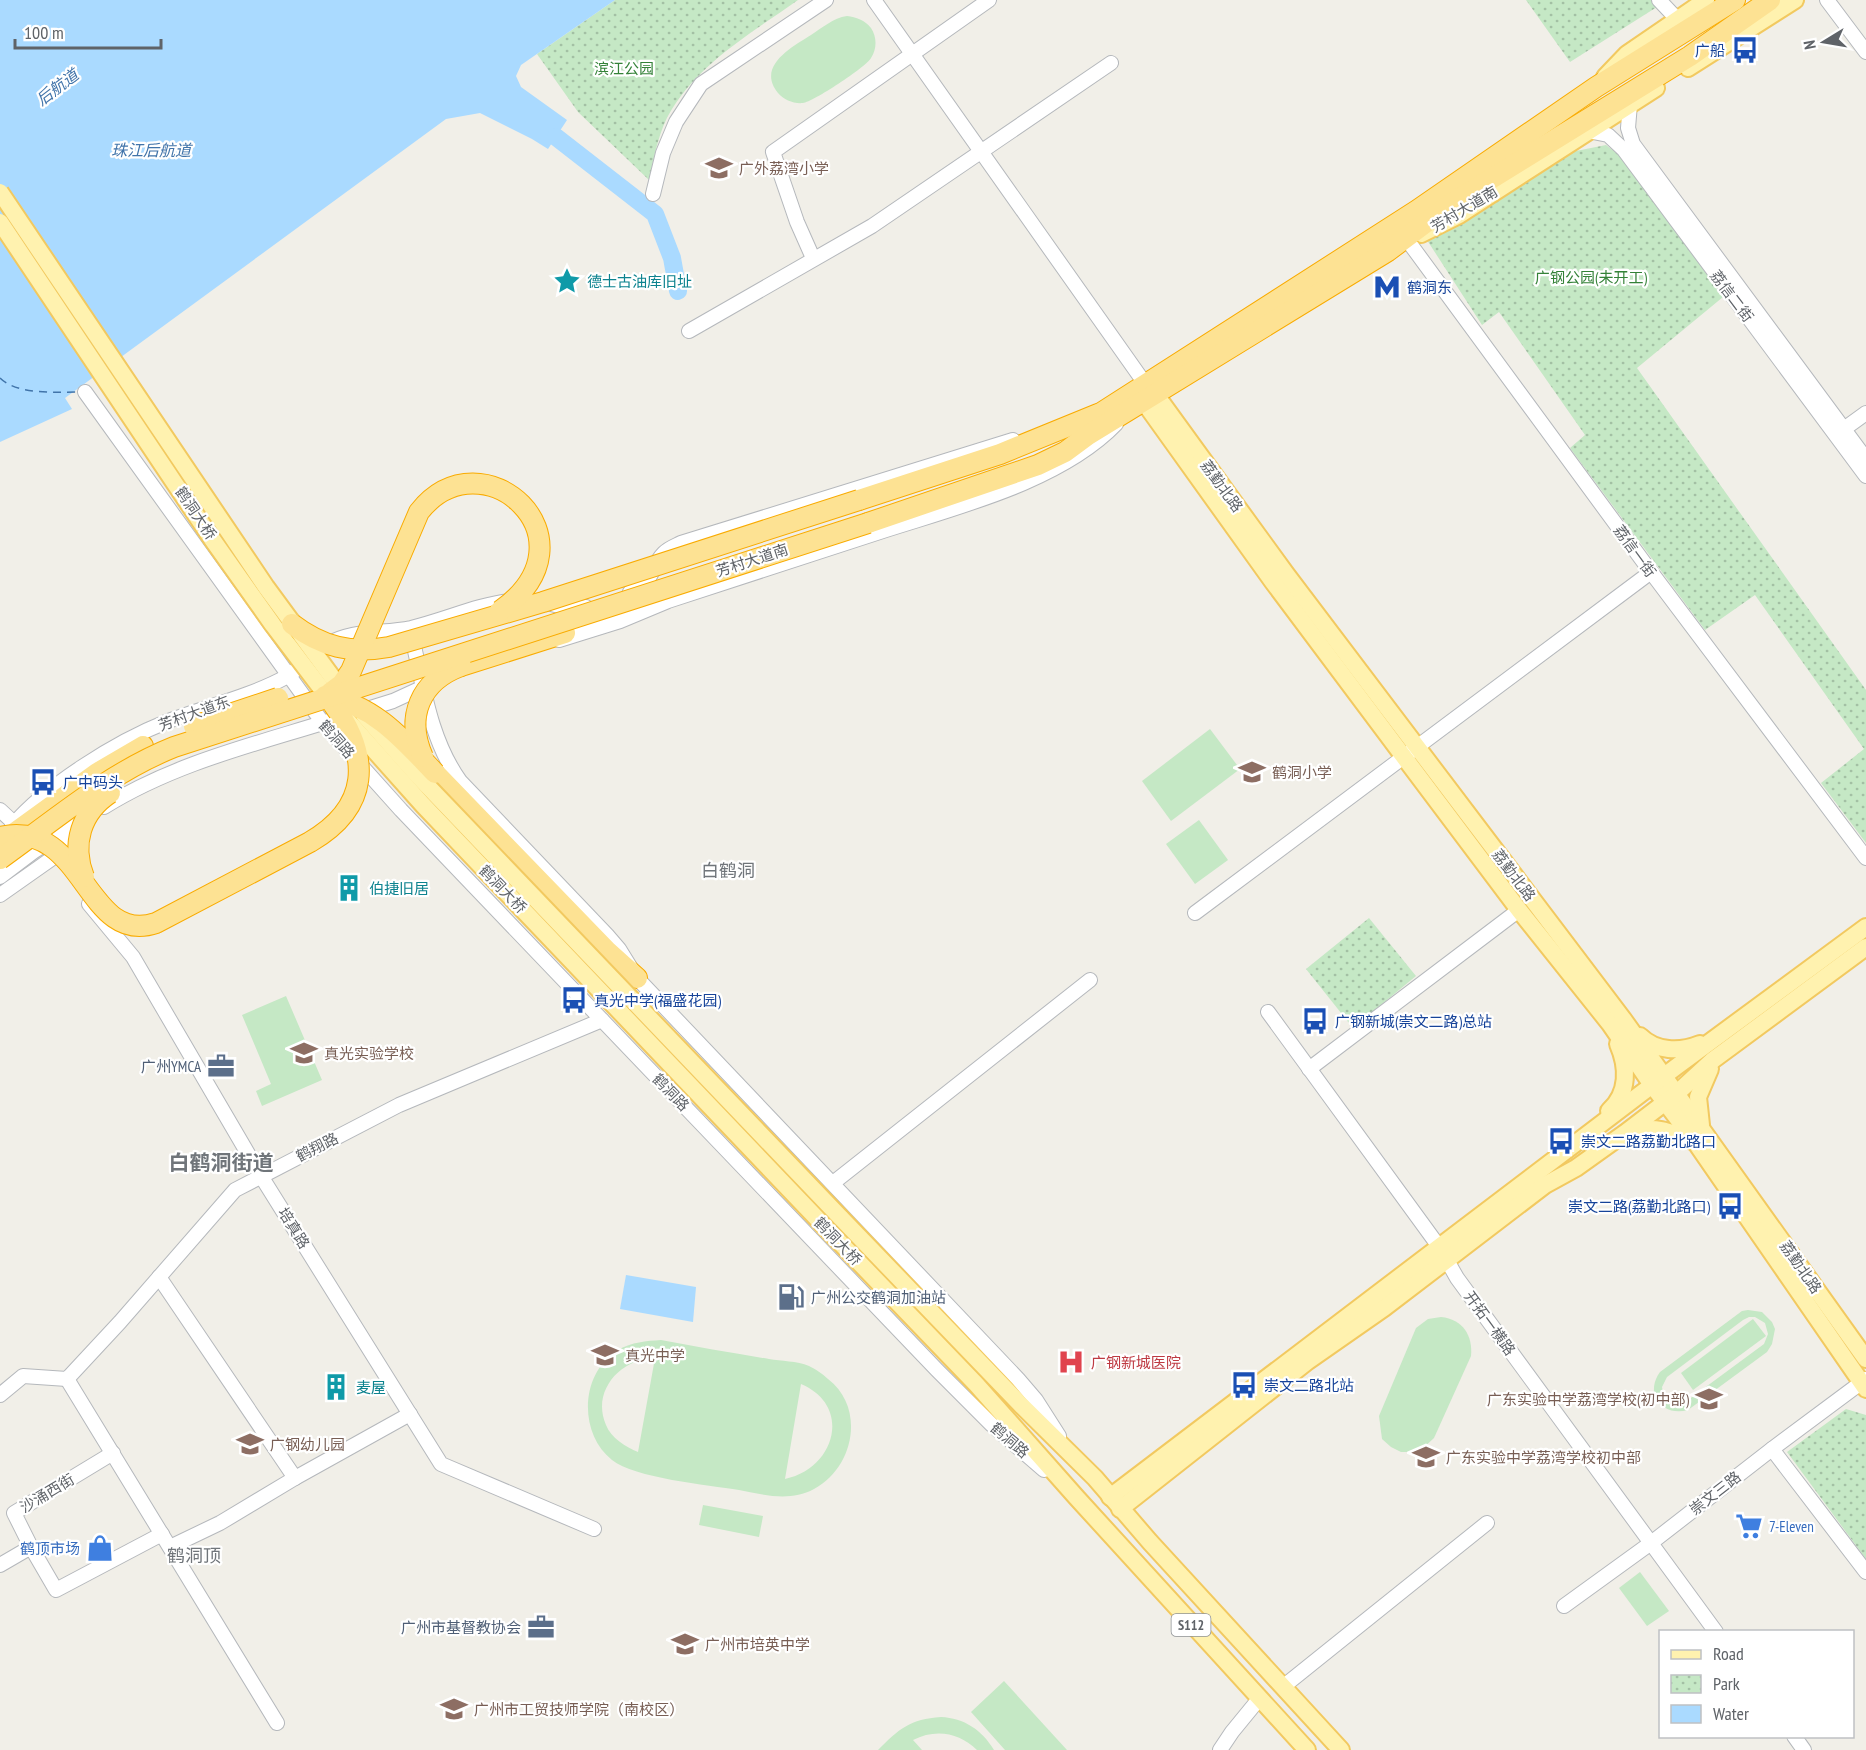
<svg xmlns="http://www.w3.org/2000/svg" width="1866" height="1750" font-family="'PT Sans Narrow','Noto Sans SC',sans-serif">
  <defs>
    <pattern id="park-dots" width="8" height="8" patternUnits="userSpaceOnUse" patternTransform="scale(1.5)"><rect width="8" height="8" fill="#c5e8c5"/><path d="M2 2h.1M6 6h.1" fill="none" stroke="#a3c0a4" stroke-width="1.8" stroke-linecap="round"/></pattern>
  </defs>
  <rect width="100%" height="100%" fill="#f1efe8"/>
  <g fill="#c5e8c5" fill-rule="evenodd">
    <path d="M 847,16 C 856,17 865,20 871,28 C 877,37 877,49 871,58 C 866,67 813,102 803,103 C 794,104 784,100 778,93 C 756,66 792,47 811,35 C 822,28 833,18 847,16 Z"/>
    <path d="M 1210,729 L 1240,769 L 1171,821 L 1142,781 Z"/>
    <path d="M 1199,820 L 1228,860 L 1195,884 L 1166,844 Z"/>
    <path d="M 286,996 L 322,1080 L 262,1106 L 256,1091 L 271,1084 L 242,1015 Z"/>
    <path d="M 1748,1310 L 1762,1312 L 1772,1322 L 1775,1329 L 1772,1344 L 1767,1352 L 1688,1410 C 1662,1417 1644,1394 1660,1372 L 1742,1311 ZM 1749,1317 L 1755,1317 L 1765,1323 L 1768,1334 L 1764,1344 L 1684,1403 L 1673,1404 L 1664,1398 L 1662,1387 L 1667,1377 L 1743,1320 Z"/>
    <path d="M 1441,1317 C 1463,1319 1473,1336 1471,1356 L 1434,1438 L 1422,1449 L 1412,1452 L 1401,1452 L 1391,1447 L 1382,1439 L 1379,1416 L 1416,1328 L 1428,1319 Z"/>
    <path d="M 1753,1319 L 1766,1336 L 1693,1390 L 1681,1373 Z"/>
    <path d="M 661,1340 C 697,1347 733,1353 769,1359 C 781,1361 797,1361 809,1366 C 815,1369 823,1374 828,1379 C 866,1408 854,1468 814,1489 C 790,1502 764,1495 739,1490 C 708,1485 634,1478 612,1460 C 578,1433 580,1373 618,1350 C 632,1342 646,1341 661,1340 ZM 655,1358 L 638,1452 C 626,1447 611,1438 606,1425 C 591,1391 621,1358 655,1358 ZM 801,1384 C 853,1406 835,1469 785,1479 Z"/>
    <path d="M 703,1505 L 763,1516 L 759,1537 L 699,1525 Z"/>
    <path d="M 1640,1572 L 1669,1611 L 1647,1626 L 1619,1588 Z"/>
    <path d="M 1004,1681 L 1067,1750 L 1005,1750 L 971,1712 Z"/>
    <path d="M 941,1717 C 964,1718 982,1730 994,1750 L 977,1750 C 960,1733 936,1728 913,1740 L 922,1750 L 878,1750 C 899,1729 910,1719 941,1717 Z"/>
  </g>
  <g fill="url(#park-dots)">
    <path d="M 615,0 L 798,0 C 753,32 702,61 672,109 C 659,129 654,157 649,180 L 578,112 L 537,54 Z"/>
    <path d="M 1526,0 L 1668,0 L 1570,62 Z"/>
    <path d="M 1606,145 L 1627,161 L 1723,297 L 1637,368 L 1866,690 L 1866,843 L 1821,783 L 1864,749 L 1755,595 L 1705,630 L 1570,448 L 1585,435 L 1499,312 L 1482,325 L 1425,237 L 1566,153 Z"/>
    <path d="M 1369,918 L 1416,976 L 1353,1028 L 1306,969 Z"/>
    <path d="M 1846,1409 L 1866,1415 L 1866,1559 L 1787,1452 Z"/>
  </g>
  <g fill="#aadaff">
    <path d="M 0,0 L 615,0 L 521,65 L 516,76 L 521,87 L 567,120 L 548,149 L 532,139 L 480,113 L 446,119 L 65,398 L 72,409 L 0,442 Z"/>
    <path d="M 626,1275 L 696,1287 L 693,1322 L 620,1309 Z"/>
  </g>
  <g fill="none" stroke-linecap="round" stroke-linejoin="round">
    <path stroke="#aadaff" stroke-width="18" d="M 556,137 L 655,214 L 672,258 L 678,291"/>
    <path stroke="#4174aa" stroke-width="1.5" stroke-dasharray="8 6" stroke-linecap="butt" d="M 0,378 C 17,395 56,392 78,392"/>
    <defs>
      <g id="minor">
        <path d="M 874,0 L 1146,385"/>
        <path d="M 1659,0 L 1677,19"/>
        <path d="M 1827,0 L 1866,52"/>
        <path d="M 1630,104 L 1628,128 L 1633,144 L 1866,459"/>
        <path d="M 1588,131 L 1608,135 L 1624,150 L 1866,476"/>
        <path d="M 653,194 L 663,153 L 676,122 L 701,84 L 826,0"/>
        <path d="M 1408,241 L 1651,572 L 1866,858"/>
        <path d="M 813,258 L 797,222 L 773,152 L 989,0"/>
        <path d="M 689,331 L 872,226 L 1111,63"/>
        <path d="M 85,392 L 323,723 L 401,810 L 937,1370 L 992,1425 L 1044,1470"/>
        <path d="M 1837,434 L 1866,413"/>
        <path d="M 630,592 C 655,583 649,568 664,553 C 669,548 675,546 681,543 L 1013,440"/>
        <path d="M 544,602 L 570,609 L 586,607"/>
        <path d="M 411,633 C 423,683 429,738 460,781 L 607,935 L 619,949 L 637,978 L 1018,1379 L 1036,1400 L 1059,1436"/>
        <path d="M 559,640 L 620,621 L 668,601 C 741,577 814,554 886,530 C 961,506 1061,481 1116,424"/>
        <path d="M 326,645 C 352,629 382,634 411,628 C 445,620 476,605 510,601"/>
        <path d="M 361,711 L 393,701 L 430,684"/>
        <path d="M 104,807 C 173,764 252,745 329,721"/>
        <path d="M 0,810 L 14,823"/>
        <path d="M 12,826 C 47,785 116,742 166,722 C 205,707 249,697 286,677 C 295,672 303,663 310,657"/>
        <path d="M 0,877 L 33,852 L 87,817"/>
        <path d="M 0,895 L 54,857 L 82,829"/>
        <path d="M 89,904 L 133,957 L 261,1176 L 441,1464 L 594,1529"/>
        <path d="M 1195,913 L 1651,572"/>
        <path d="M 1268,1012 L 1440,1248 L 1457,1278 L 1716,1632"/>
        <path d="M 1309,1069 L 1519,910"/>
        <path d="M 833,1183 L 1090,980"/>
        <path d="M 159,1277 L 295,1478"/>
        <path d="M 67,1379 L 277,1723"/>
        <path d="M 0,1395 L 23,1376 L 67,1379 L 120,1322 L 235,1190 L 399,1105 L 602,1020"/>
        <path d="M 1772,1449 L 1866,1572"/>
        <path d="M 31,1547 L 56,1590 L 162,1534"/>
        <path d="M 170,1547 L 220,1523 L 295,1478 L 410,1414"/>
        <path d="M 0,1565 L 31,1547 L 14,1513 L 113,1453"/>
        <path d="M 1564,1606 L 1651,1543 L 1772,1449 L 1866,1379"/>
        <path d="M 1284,1686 L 1487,1523"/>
        <path d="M 1794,1736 L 1804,1750"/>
        <path d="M 1220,1750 L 1232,1732 L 1259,1699"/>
      </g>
      <g id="major">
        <path d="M 1688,68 L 1795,0"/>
        <path d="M 1605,77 L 1627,54 L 1706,0"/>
        <path d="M 1421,234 L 1459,215 L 1656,88"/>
        <path d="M 1156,395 L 1286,574 L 1623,1019 L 1866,1359"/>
        <path d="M 1144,402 L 1273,582 L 1404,757 L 1519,910 L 1610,1024 L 1652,1085 L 1696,1143 L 1866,1389"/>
        <path d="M 1640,1036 C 1656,1052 1680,1052 1700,1044"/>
        <path d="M 1609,1111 C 1629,1093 1628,1067 1618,1044"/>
        <path d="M 1701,1125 L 1698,1097 L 1710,1069"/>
        <path d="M 1628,1132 C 1656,1125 1669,1131 1695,1142"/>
        <path d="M 840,1217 L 1021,1405 L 1095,1478 L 1150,1542 L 1341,1750"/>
        <path d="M 827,1229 L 976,1384 L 1077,1498 L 1307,1750"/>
        <path d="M 1110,1497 L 1676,1067 L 1866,927"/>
        <path d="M 1120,1509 L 1308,1361 L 1384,1308 L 1545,1185 L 1576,1168 L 1625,1133 L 1676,1094 L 1713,1060 L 1866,947"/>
      </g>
      <g id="highway">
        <path d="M 1090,420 L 1416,211 L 1596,87 L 1735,0"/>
        <path d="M 859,500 L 1000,454 L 1098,414"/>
        <path d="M 868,523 L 1038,465 L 1065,452 L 1088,435 L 1388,251 L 1452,203 L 1690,56 L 1770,0"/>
        <path d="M 461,666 L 565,633"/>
        <path d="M 435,773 L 607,951 L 637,978"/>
        <path d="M 2,842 L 97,773 L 143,746"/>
      </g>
    </defs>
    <use href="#minor" stroke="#b5b8bc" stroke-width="16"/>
    <use href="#major" stroke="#f2c960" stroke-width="20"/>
    <use href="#highway" stroke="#f9ab00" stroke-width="22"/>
    <use href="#minor" stroke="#fff" stroke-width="14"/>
    <use href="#major" stroke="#fff2af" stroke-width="16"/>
    <use href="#highway" stroke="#fde293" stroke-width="20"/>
    <defs>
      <g id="major-bridge">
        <path d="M 0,192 L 266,587 L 346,696"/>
        <path d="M 0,222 L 212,539 L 273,625 L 333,704 L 423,805 L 827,1229"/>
        <path d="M 364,715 L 417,775 L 840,1217"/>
      </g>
      <g id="highway-bridge">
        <path d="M 292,624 C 322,647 351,654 389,647 L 543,602 L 859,500"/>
        <path d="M 330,693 L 342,684 L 351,671 L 419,512 C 482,432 602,539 500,611"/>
        <path d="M 325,696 C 374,705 403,739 435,773"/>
        <path d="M 194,726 L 278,698"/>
        <path d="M 423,757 C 405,717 420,681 461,666"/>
        <path d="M 0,837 C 85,818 85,947 156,923 L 310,842 C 370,807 371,757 333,704"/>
        <path d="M 0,859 C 56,819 109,773 174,747 L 868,523"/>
        <path d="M 84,877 C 71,844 81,812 110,793"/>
      </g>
    </defs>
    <use href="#major-bridge" stroke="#f2c960" stroke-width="20" stroke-linecap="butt"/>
    <use href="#highway-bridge" stroke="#f9ab00" stroke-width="22" stroke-linecap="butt"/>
    <use href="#major-bridge" stroke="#fff2af" stroke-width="16"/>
    <use href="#highway-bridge" stroke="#fde293" stroke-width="20"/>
  </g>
  <defs>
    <symbol id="bus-bare" viewBox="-9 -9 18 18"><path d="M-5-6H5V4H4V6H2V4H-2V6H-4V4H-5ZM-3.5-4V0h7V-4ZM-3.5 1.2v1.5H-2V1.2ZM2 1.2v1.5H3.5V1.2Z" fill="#1a4fb4" stroke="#fff" stroke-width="2.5" paint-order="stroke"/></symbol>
    <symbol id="school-bare" viewBox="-9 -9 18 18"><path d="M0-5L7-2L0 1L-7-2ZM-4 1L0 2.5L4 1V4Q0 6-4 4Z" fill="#8d6e63" stroke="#fff" stroke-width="2.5" paint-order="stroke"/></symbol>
    <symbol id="sight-bare" viewBox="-9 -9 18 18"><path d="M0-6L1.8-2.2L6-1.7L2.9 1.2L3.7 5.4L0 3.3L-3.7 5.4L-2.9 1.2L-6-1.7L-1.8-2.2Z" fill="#0f9aa8" stroke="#fff" stroke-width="2.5" paint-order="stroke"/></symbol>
    <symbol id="metro-bare" viewBox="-9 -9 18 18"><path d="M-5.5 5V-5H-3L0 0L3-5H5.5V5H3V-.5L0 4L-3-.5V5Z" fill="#1a4fb4" stroke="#fff" stroke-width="2.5" paint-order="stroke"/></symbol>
    <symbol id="building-bare" viewBox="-9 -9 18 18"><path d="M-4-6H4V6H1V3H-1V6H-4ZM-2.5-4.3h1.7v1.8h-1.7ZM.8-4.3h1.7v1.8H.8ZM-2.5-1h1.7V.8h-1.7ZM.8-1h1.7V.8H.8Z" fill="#0f9aa8" stroke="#fff" stroke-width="2.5" paint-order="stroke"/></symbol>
    <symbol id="office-bare" viewBox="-9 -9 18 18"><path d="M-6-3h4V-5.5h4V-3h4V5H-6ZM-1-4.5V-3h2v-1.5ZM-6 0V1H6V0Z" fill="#5c6f8a" stroke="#fff" stroke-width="2.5" paint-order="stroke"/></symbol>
    <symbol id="fuel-bare" viewBox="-9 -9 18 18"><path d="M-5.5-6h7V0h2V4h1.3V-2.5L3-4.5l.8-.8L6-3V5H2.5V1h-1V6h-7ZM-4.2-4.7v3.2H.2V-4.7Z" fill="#5c6f8a" stroke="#fff" stroke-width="2.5" paint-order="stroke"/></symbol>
    <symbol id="hospital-bare" viewBox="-9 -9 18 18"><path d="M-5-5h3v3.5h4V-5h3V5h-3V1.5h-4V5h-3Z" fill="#e0444e" stroke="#fff" stroke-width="2.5" paint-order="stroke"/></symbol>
    <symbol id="supermarket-bare" viewBox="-9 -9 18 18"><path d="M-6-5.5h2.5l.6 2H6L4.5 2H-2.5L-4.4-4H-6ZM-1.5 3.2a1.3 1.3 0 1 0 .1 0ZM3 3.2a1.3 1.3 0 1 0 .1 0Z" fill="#3f7fe0" stroke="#fff" stroke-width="2.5" paint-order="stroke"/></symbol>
    <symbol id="shop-bare" viewBox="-9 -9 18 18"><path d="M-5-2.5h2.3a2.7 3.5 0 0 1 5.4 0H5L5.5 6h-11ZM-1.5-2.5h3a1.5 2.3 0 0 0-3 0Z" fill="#3f7fe0" stroke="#fff" stroke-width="2.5" paint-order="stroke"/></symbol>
    <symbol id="university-bare" viewBox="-9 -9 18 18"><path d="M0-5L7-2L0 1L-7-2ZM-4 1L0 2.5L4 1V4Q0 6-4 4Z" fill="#8d6e63" stroke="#fff" stroke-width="2.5" paint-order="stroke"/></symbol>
  </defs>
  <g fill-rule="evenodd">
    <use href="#bus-bare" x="1726" y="31" width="38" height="38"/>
    <use href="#school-bare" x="700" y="149" width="38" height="38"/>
    <use href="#sight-bare" x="548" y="262" width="38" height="38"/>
    <use href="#metro-bare" x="1368" y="268" width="38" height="38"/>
    <use href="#school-bare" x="1233" y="753" width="38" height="38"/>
    <use href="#bus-bare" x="24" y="763" width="38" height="38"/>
    <use href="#building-bare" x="330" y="869" width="38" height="38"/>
    <use href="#bus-bare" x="555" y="981" width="38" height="38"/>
    <use href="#bus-bare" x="1296" y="1002" width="38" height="38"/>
    <use href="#school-bare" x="285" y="1034" width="38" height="38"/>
    <use href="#office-bare" x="202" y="1047" width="38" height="38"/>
    <use href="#bus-bare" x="1542" y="1122" width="38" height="38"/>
    <use href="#bus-bare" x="1711" y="1187" width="38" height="38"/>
    <use href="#fuel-bare" x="772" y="1278" width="38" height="38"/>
    <use href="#school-bare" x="586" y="1336" width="38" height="38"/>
    <use href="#hospital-bare" x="1052" y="1343" width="38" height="38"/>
    <use href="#bus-bare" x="1225" y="1366" width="38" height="38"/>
    <use href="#building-bare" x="317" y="1368" width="38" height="38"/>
    <use href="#school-bare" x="1690" y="1380" width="38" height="38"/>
    <use href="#school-bare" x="231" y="1425" width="38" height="38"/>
    <use href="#school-bare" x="1407" y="1438" width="38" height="38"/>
    <use href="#supermarket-bare" x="1730" y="1507" width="38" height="38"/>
    <use href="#shop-bare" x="81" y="1529" width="38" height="38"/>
    <use href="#office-bare" x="522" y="1608" width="38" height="38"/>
    <use href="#school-bare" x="666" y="1625" width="38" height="38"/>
    <use href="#university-bare" x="435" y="1690" width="38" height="38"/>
  </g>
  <g text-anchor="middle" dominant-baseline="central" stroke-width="4.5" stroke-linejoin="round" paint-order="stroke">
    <rect fill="#fff" stroke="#8f9295" stroke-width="1.5" x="1171.5" y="1614" width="39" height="22" rx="4.5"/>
    <g font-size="14" font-weight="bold" fill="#5f6368">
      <text x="1191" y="1625">S112</text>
    </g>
    <g font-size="15" fill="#164399" stroke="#fff" text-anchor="start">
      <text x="1725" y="50" text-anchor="end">广船</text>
      <text x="1407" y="287">鹤洞东</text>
      <text x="63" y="782">广中码头</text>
      <text x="594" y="1000">真光中学(福盛花园)</text>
      <text x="1335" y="1021">广钢新城(崇文二路)总站</text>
      <text x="1581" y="1141">崇文二路荔勤北路口</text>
      <text x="1710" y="1206" text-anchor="end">崇文二路(荔勤北路口)</text>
      <text x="1264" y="1385">崇文二路北站</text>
    </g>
    <g font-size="15" fill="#348238" stroke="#fff">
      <text x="624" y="68">滨江公园</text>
      <text x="1591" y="277">广钢公园(未开工)</text>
    </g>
    <g font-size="15" fill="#785e54" stroke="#fff" text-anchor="start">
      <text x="739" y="168">广外荔湾小学</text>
      <text x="1272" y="772">鹤洞小学</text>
      <text x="324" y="1053">真光实验学校</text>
      <text x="625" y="1355">真光中学</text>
      <text x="1689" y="1399" text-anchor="end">广东实验中学荔湾学校(初中部)</text>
      <text x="270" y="1444">广钢幼儿园</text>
      <text x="1446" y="1457">广东实验中学荔湾学校初中部</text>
      <text x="705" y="1644">广州市培英中学</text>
      <text x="474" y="1709">广州市工贸技师学院（南校区）</text>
    </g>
    <g font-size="15" fill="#5f6368" stroke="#fff">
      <text transform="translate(1464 209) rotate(-31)">芳村大道南</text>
      <text transform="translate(1732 296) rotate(53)">荔信二街</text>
      <text transform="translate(1222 486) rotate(54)">荔勤北路</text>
      <text transform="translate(196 513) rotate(56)">鹤洞大桥</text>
      <text transform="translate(1635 551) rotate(54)">荔信一街</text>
      <text transform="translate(752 560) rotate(-18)">芳村大道南</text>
      <text transform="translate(194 713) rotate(-20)">芳村大道东</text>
      <text transform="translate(337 739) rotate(49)">鹤洞路</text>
      <text transform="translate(1514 875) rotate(53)">荔勤北路</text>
      <text transform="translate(503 889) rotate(46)">鹤洞大桥</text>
      <text transform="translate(671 1092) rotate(46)">鹤洞路</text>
      <text transform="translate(317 1147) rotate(-27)">鹤翔路</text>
      <text transform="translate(294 1228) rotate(58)">培真路</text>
      <text transform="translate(838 1241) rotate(46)">鹤洞大桥</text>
      <text transform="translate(1801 1267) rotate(55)">荔勤北路</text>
      <text transform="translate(1490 1323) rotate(54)">开拓一横路</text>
      <text transform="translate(1010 1440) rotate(41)">鹤洞路</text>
      <text transform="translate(47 1493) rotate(-31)">沙涌西街</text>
      <text transform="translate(1715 1493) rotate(-38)">崇文三路</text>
    </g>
    <g font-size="15" fill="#0d838f" stroke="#fff" text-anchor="start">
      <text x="587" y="281">德士古油库旧址</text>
      <text x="369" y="888">伯捷旧居</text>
      <text x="356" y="1387">麦屋</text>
    </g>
    <g font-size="15" fill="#4e5e75" stroke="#fff" text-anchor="end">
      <text x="201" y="1066">广州YMCA</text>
      <text x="811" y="1297" text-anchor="start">广州公交鹤洞加油站</text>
      <text x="521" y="1627">广州市基督教协会</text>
    </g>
    <g font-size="15" fill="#be3a42" stroke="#fff" text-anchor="start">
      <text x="1091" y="1362">广钢新城医院</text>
    </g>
    <g font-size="15" fill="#366cbe" stroke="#fff" text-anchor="start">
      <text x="1769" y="1526">7-Eleven</text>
      <text x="80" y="1548" text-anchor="end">鹤顶市场</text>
    </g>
    <g font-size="16" font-style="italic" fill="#4174aa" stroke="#fff">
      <text transform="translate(57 87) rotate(-37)">后航道</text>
      <text x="151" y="150">珠江后航道</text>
    </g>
    <g font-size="18" fill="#70757a" stroke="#fff">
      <text x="728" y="870">白鹤洞</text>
      <text x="194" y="1555">鹤洞顶</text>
    </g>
    <g font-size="21" font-weight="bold" fill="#70757a" stroke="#fff">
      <text x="221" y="1162">白鹤洞街道</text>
    </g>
  </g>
  <rect x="1659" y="1630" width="195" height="108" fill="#ffffff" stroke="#bfc1c3" stroke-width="1.5"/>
  <rect x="1671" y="1650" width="30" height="9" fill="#fff2af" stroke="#bfc1c3" stroke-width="1.5"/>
  <text x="1713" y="1660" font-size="18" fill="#5f6368">Road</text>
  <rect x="1671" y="1675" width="30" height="18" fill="url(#park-dots)" stroke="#bfc1c3" stroke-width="1.5"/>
  <text x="1713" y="1690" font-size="18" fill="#5f6368">Park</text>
  <rect x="1671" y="1705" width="30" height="18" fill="#aadaff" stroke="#bfc1c3" stroke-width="1.5"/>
  <text x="1713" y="1720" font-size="18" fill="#5f6368">Water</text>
  <g transform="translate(1824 42) rotate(259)" stroke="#ffffff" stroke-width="4.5" paint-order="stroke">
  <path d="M0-4.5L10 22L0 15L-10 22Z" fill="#5f6368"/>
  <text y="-9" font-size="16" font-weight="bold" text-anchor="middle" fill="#5f6368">N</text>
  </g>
  <path d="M15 39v9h146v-9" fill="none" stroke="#5f6368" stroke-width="3"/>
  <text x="24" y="39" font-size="18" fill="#5f6368" stroke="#ffffff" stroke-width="4.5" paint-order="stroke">100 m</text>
</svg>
